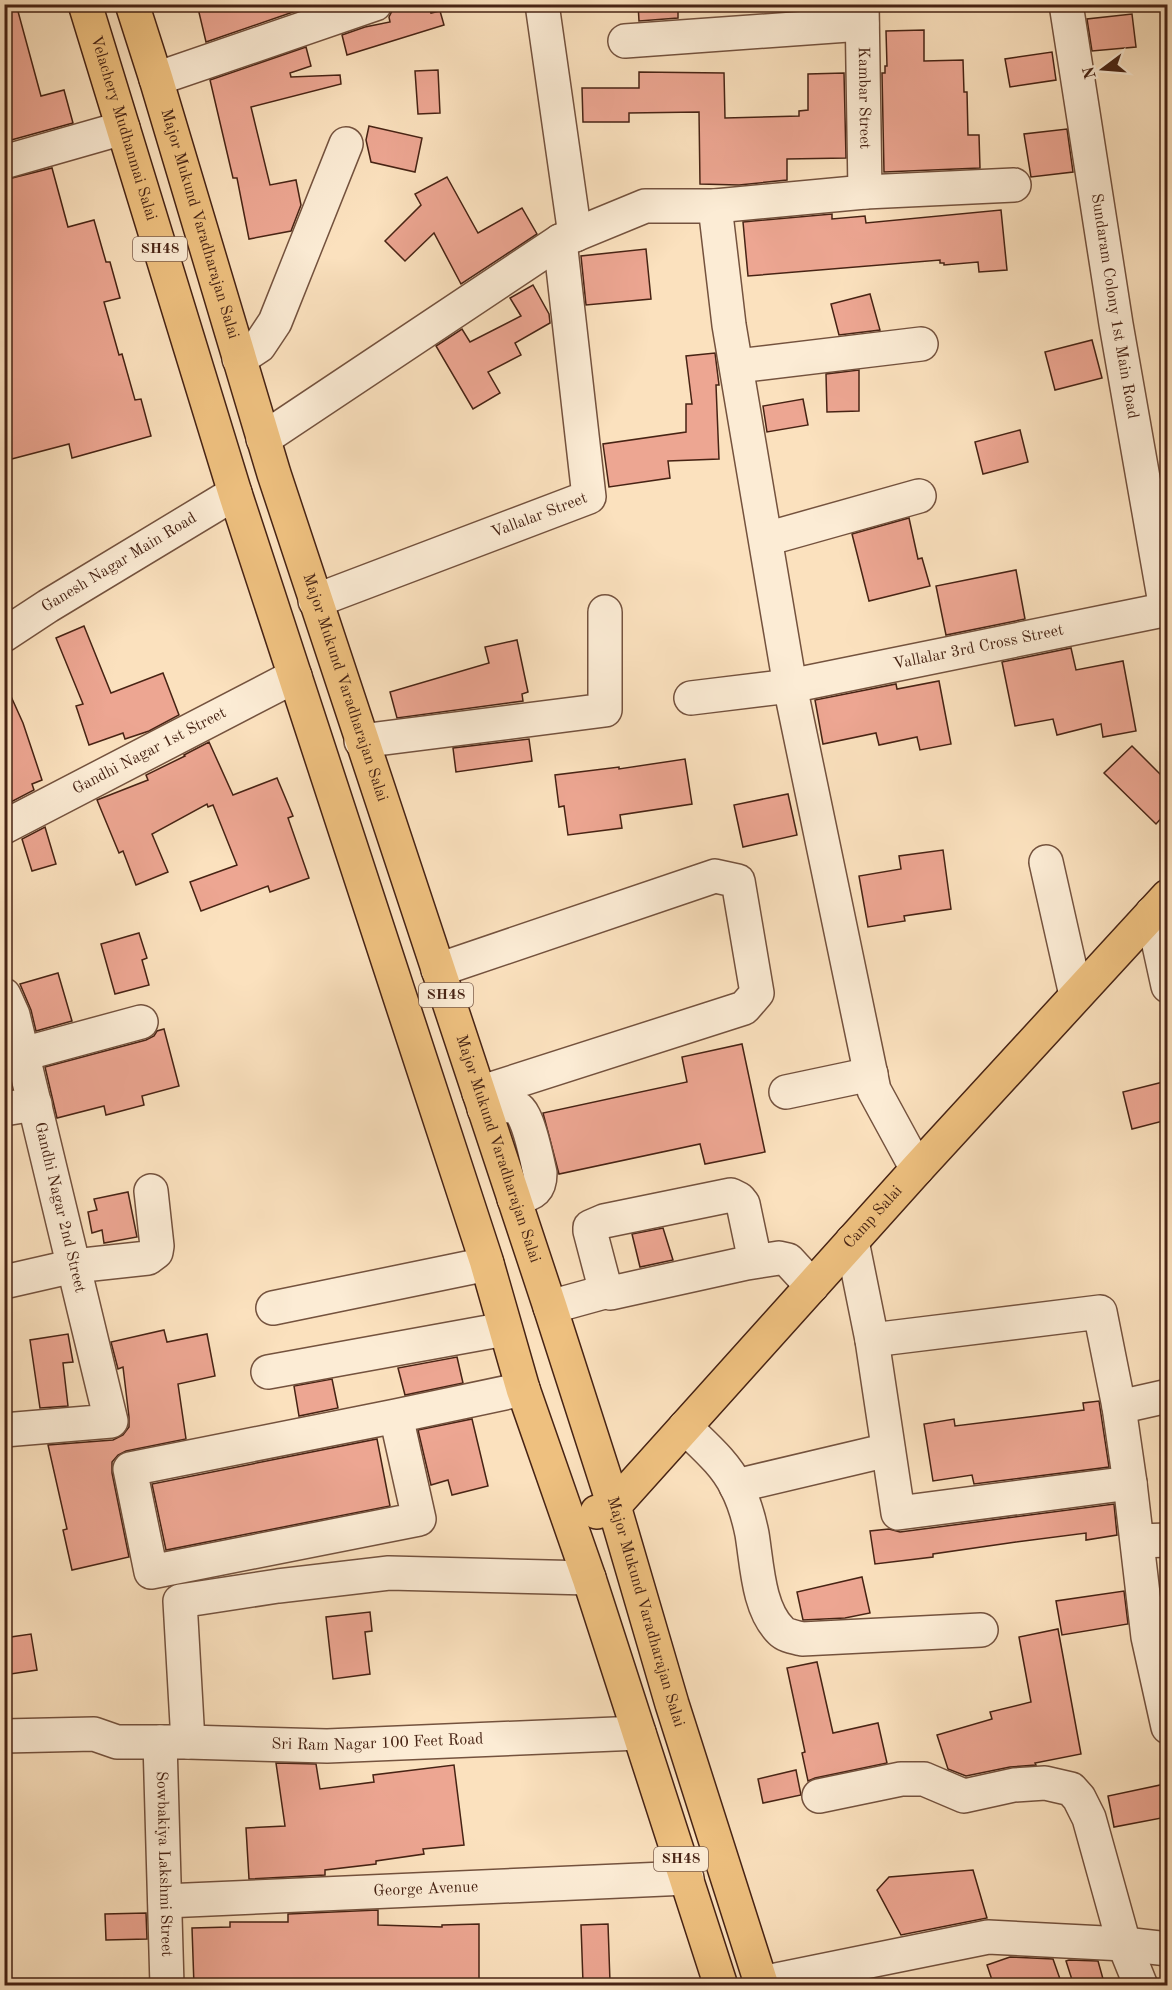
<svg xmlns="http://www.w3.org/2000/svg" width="1172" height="1990" font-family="'Old Standard TT',serif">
  <rect width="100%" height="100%" fill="#fbe1be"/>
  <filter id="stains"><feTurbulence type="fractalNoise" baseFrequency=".00333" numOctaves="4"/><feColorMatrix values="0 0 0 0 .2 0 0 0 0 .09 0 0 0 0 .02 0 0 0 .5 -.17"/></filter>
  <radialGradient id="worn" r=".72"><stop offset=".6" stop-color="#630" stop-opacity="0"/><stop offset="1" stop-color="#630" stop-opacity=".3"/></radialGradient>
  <g fill="#eda692" stroke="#472314" stroke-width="1.5">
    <path d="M 4,4 L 16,4 L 41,96 L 64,90 L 73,123 L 4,142 Z"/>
    <path d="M 197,4 L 294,4 L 296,11 L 206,42 Z"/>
    <path d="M 408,4 L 428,4 L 431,13 L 440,11 L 444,25 L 347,55 L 342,35 L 365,27 L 390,22 L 389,17 L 393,9 Z"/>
    <path d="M 638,4 L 678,4 L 678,18 L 639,21 Z"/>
    <path d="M 1132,14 L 1136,47 L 1092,51 L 1087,19 Z"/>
    <path d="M 924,30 L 924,61 L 963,60 L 964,92 L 967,92 L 968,135 L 979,135 L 980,168 L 884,172 L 882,73 L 885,73 L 885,66 L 887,66 L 886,31 Z"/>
    <path d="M 306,47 L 311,66 L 290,73 L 291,77 L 340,75 L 341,84 L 251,107 L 270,185 L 296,180 L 301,205 L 291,231 L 249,239 L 237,178 L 233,178 L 210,80 Z"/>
    <path d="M 1052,52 L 1056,80 L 1010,87 L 1005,59 Z"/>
    <path d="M 438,70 L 440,113 L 418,114 L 415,71 Z"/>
    <path d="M 639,72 L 724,73 L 725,118 L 799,116 L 799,111 L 808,110 L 808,74 L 844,73 L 846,158 L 787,159 L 787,180 L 739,185 L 700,184 L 699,112 L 629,113 L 629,122 L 583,122 L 582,88 L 639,88 Z"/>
    <path d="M 369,126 L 422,138 L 415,172 L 371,162 L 366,140 Z"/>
    <path d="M 1067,129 L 1073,172 L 1031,177 L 1024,134 Z"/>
    <path d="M 52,168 L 68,227 L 94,220 L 106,262 L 110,262 L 120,298 L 104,302 L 119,355 L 122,354 L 135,400 L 141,399 L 151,436 L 72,458 L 69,444 L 4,461 L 4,180 Z"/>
    <path d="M 447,177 L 478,233 L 522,208 L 537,234 L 461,284 L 434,233 L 405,261 L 385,241 L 421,205 L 415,194 Z"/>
    <path d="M 1001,210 L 1007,270 L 979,272 L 978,262 L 944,265 L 944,263 L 940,263 L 940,260 L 748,276 L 743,222 L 832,214 L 832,219 L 865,216 L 866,223 Z"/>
    <path d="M 646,249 L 651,299 L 586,305 L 581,256 Z"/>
    <path d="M 533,285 L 549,314 L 550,323 L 515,343 L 521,355 L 488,372 L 500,393 L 473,409 L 436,346 L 462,329 L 470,342 L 521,316 L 510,298 Z"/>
    <path d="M 870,294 L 880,330 L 839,335 L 831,304 Z"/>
    <path d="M 1092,340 L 1102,378 L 1055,390 L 1045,352 Z"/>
    <path d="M 715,353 L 719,385 L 716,385 L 719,459 L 668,461 L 670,478 L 609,487 L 603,444 L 686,432 L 686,404 L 692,404 L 686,356 Z"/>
    <path d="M 859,370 L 859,411 L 827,412 L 826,374 Z"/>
    <path d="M 803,399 L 808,425 L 767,432 L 763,406 Z"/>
    <path d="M 1020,430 L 1028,462 L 983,474 L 975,442 Z"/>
    <path d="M 909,518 L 918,559 L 922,558 L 930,586 L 869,601 L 852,534 Z"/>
    <path d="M 1016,570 L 1025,619 L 946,635 L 936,586 Z"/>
    <path d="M 84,626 L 111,693 L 163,673 L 179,715 L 149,731 L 125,739 L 123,733 L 89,745 L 76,706 L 83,704 L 56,638 Z"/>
    <path d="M 517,640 L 528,692 L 522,694 L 523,701 L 397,718 L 390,692 L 489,663 L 485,647 Z"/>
    <path d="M 1071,648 L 1076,670 L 1123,661 L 1136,731 L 1103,737 L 1101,724 L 1057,735 L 1053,719 L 1015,726 L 1002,662 Z"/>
    <path d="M 4,681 L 23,723 L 42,780 L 32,784 L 34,790 L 11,802 L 4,783 Z"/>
    <path d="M 939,681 L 951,744 L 920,750 L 917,737 L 879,745 L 876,733 L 823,744 L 815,700 L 896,684 L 897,689 Z"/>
    <path d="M 529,739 L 532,761 L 456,772 L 453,748 Z"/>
    <path d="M 209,742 L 233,795 L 277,778 L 293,816 L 288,818 L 309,878 L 270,892 L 268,886 L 201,911 L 190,882 L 237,865 L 213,805 L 208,807 L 207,804 L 152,834 L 168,872 L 136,885 L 123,851 L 119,853 L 97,800 L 148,780 L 146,775 L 185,756 L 184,755 Z"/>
    <path d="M 1132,746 L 1167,781 L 1167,812 L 1156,824 L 1104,773 Z"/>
    <path d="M 685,759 L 692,804 L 620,815 L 622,828 L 568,835 L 564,806 L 559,807 L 555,775 L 619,767 L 619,769 Z"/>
    <path d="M 788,794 L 797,835 L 743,847 L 734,805 Z"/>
    <path d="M 45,827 L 56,864 L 32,871 L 22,839 Z"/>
    <path d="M 943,850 L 951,909 L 904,916 L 905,921 L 868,927 L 859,876 L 901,869 L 899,856 Z"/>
    <path d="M 139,933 L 147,958 L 142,960 L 149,985 L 115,994 L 101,944 Z"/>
    <path d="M 58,973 L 72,1021 L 36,1031 L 31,1010 L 20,984 Z"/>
    <path d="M 164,1029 L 179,1086 L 142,1096 L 144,1105 L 106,1115 L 104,1106 L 57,1118 L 45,1067 L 146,1040 L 154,1036 L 157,1031 Z"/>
    <path d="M 742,1044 L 765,1152 L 705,1164 L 700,1144 L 559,1174 L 543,1113 L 687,1082 L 682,1057 Z"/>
    <path d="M 1167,1081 L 1167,1120 L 1132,1129 L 1123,1092 Z"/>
    <path d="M 128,1192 L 137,1237 L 104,1243 L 102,1230 L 92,1233 L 88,1212 L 97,1210 L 94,1199 Z"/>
    <path d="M 663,1228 L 673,1260 L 640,1267 L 632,1234 Z"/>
    <path d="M 164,1330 L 167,1342 L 207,1334 L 215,1376 L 178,1384 L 186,1439 L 126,1451 L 118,1455 L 112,1462 L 112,1473 L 129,1557 L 72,1570 L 63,1530 L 67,1529 L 48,1445 L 113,1440 L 123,1435 L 129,1427 L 129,1417 L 123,1367 L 118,1369 L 111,1342 Z"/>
    <path d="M 68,1334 L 73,1362 L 63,1363 L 68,1406 L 40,1408 L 30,1340 Z"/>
    <path d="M 457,1357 L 463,1383 L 405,1395 L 398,1368 Z"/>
    <path d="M 332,1379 L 338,1408 L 299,1416 L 294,1386 Z"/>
    <path d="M 1099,1401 L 1109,1467 L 974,1484 L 972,1475 L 933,1481 L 924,1424 L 954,1419 L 955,1426 L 1037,1416 L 1084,1410 L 1083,1403 Z"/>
    <path d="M 472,1419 L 488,1486 L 452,1495 L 448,1480 L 431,1485 L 418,1430 Z"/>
    <path d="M 377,1439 L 390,1506 L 166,1550 L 152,1484 Z"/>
    <path d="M 1114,1504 L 1117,1535 L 1086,1540 L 1086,1533 L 1016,1542 L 933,1554 L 933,1557 L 875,1564 L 870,1531 L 889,1529 L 900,1532 Z"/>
    <path d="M 862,1577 L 870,1613 L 845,1618 L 803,1620 L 797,1592 Z"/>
    <path d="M 1124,1591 L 1128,1624 L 1062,1635 L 1056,1601 Z"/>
    <path d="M 370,1612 L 372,1631 L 365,1632 L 370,1674 L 333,1679 L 326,1617 Z"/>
    <path d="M 1058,1629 L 1081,1754 L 1035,1763 L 1036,1765 L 1010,1767 L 966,1776 L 948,1769 L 937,1735 L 992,1719 L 990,1712 L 1031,1702 L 1019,1637 Z"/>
    <path d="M 31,1634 L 37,1670 L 4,1675 L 4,1638 Z"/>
    <path d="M 817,1662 L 833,1733 L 878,1723 L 887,1763 L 815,1778 L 808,1781 L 802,1753 L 805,1752 L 787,1668 Z"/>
    <path d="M 276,1763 L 316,1764 L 320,1789 L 374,1782 L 373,1775 L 454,1765 L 464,1845 L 423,1849 L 424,1854 L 376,1861 L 376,1864 L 325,1870 L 325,1875 L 249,1879 L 246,1828 L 285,1826 Z"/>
    <path d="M 796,1770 L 801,1795 L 763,1803 L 758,1779 Z"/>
    <path d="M 1165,1784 L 1167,1798 L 1167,1817 L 1114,1827 L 1108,1796 Z"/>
    <path d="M 973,1870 L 987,1918 L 901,1935 L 877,1890 L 889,1877 Z"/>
    <path d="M 378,1910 L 378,1925 L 442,1927 L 442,1925 L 479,1924 L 479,1986 L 194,1986 L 192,1928 L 230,1927 L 230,1922 L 288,1922 L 288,1914 Z"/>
    <path d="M 146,1913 L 147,1939 L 106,1940 L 105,1914 Z"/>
    <path d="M 608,1924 L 610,1982 L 583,1983 L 581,1925 Z"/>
    <path d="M 1010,1957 L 1053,1959 L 1060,1979 L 1042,1986 L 994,1986 L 987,1965 Z"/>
    <path d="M 1069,1960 L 1098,1961 L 1105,1986 L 1074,1986 L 1066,1961 Z"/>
  </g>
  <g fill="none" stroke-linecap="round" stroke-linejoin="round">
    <defs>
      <g id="minor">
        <path d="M 542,4 L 575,235"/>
        <path id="s1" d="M 862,4 L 865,192"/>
        <path id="s2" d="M 1066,4 L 1116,324 L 1166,609"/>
        <path d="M 625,41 L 862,24"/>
        <path d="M 156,79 L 375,4"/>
        <path d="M 4,162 L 123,128"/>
        <path d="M 715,206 L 729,325 L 790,686 L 874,1090 L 917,1169"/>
        <path d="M 239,359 L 259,346 L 275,322 L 346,144"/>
        <path d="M 737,366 L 921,344"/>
        <path d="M 263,439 L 560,241 L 645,206 L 715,206 L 865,192 L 1014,185"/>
        <path d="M 766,539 L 919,496"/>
        <path id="s3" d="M 315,601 L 589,497 L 560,241"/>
        <path id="s4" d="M 4,635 L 48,606 L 235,493"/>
        <path id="s5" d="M 691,698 L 790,686 L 1168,609"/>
        <path d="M 361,741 L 605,710 L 605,612"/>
        <path id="s6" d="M 4,827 L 295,676"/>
        <path d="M 1046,862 L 1076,995"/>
        <path d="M 1152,913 L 1168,986"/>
        <path d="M 438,970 L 715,876 L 738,881 L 757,993 L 744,1008 L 479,1093"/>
        <path id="s7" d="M 4,995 L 13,1015 L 111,1421 L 4,1430"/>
        <path d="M 23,1054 L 141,1022"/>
        <path d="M 786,1092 L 871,1074"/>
        <path d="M 4,1109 L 35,1104"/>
        <path d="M 484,1109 C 494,1108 507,1103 517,1108 C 528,1113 537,1160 540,1173 C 540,1193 531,1193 514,1199"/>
        <path d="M 852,1241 L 872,1340 L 898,1513 L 1130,1483"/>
        <path d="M 755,1261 L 743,1204 L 739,1199 L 731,1195 L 604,1221 L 590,1227 L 590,1231 L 605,1288 L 611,1293 L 747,1263 L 779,1258 L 788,1260 L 812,1286"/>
        <path d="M 4,1282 L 74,1266 L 148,1258 L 156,1252 L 157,1246 L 151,1191"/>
        <path d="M 550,1307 L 608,1291"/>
        <path d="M 273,1308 L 487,1264"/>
        <path d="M 872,1340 L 1100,1312 L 1119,1407 L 1130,1483 L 1148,1637 L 1168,1727"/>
        <path d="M 268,1372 L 505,1329"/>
        <path d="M 1119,1407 L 1168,1396"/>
        <path d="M 396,1416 L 419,1519 L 151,1572 L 130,1469 L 396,1416 L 523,1389"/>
        <path d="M 685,1427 C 703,1445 725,1463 736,1486 C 744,1501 749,1519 752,1534 C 757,1564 758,1609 781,1631 C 786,1636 795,1637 802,1639 L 981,1630"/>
        <path d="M 736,1486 L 888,1450"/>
        <path d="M 1138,1541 L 1168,1540"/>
        <path id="s8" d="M 4,1736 L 94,1734 L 117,1742 L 188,1742 L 327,1746 L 639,1733"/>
        <path id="s9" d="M 160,1742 L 167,1986"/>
        <path d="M 188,1742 L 180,1601 L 278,1586 L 389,1573 L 589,1578"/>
        <path d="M 819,1796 L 901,1779 L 924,1779 L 964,1796 L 1014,1785 L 1045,1783 L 1071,1789 L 1079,1798 L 1089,1818 L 1124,1944 L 1141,1986"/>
        <path id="s10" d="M 165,1901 L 687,1878"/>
        <path d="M 761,1983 L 988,1937 L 1124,1944 L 1168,1949"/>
      </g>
      <g id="major">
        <path id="s11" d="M 85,4 L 235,493 L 486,1260 L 523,1389 L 589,1578 L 721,1986"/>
        <path id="s12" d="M 132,4 L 156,79 L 274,474 L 550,1307 L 614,1506 L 672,1704 L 762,1986"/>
        <path id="s13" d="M 597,1512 L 614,1506 L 917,1169 L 1168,896"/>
      </g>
    </defs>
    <use href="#minor" stroke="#74523e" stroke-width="36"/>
    <use href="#major" stroke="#472314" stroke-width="36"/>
    <use href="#minor" stroke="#fcecd5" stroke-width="33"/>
    <use href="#major" stroke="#eec07f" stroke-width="33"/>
  </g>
  <g text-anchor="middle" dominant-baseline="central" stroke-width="5" stroke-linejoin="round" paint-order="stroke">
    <g fill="#fcecd5" stroke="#7d5f4e" stroke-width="1.5">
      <rect x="133" y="237" width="54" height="24" rx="4.5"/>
      <rect x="419" y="983" width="54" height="24" rx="4.5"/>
      <rect x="654" y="1847" width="54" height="24" rx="4.5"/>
    </g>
    <g font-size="15" font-weight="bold" fill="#472314">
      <text x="160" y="249">SH48</text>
      <text x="446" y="995">SH48</text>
      <text x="681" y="1859">SH48</text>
    </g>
    <g font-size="16" fill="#472314" stroke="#fcecd5">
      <text stroke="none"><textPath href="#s1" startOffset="94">Kambar Street</textPath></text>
      <text stroke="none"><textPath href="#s11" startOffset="130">Velachery Mudhanmai Salai</textPath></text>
      <text stroke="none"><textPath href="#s12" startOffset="230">Major Mukund Varadharajan Salai</textPath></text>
      <text stroke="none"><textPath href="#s2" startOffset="306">Sundaram Colony 1st Main Road</textPath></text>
      <text stroke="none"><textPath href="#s3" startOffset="240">Vallalar Street</textPath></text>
      <text stroke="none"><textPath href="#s4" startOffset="136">Ganesh Nagar Main Road</textPath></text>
      <text stroke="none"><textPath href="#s5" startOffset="292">Vallalar 3rd Cross Street</textPath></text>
      <text stroke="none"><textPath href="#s12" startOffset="716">Major Mukund Varadharajan Salai</textPath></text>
      <text stroke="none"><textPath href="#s6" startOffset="164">Gandhi Nagar 1st Street</textPath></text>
      <text stroke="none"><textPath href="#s12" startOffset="1202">Major Mukund Varadharajan Salai</textPath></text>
      <text stroke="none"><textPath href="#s7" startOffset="220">Gandhi Nagar 2nd Street</textPath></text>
      <text stroke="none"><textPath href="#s13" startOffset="406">Camp Salai</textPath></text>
      <text stroke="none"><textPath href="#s12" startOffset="1688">Major Mukund Varadharajan Salai</textPath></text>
      <text stroke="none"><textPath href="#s8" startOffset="375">Sri Ram Nagar 100 Feet Road</textPath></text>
      <text stroke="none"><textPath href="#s9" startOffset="122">Sowbakiya Lakshmi Street</textPath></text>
      <text stroke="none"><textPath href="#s10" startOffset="261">George Avenue</textPath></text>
    </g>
  </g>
  <rect width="1172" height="1990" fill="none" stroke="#fbe1be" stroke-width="24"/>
  <rect x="6" y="6" width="1160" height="1978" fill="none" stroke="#472314" stroke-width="3"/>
  <rect x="12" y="12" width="1148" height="1966" fill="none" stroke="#472314" stroke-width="1.5"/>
  <g transform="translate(1103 69) rotate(254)" stroke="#fcecd5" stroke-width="4.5" paint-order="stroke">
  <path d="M0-4.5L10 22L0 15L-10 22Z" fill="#472314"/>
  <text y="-9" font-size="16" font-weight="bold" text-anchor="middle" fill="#472314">N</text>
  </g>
  <rect width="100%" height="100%" filter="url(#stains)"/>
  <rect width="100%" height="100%" fill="url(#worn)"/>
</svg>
